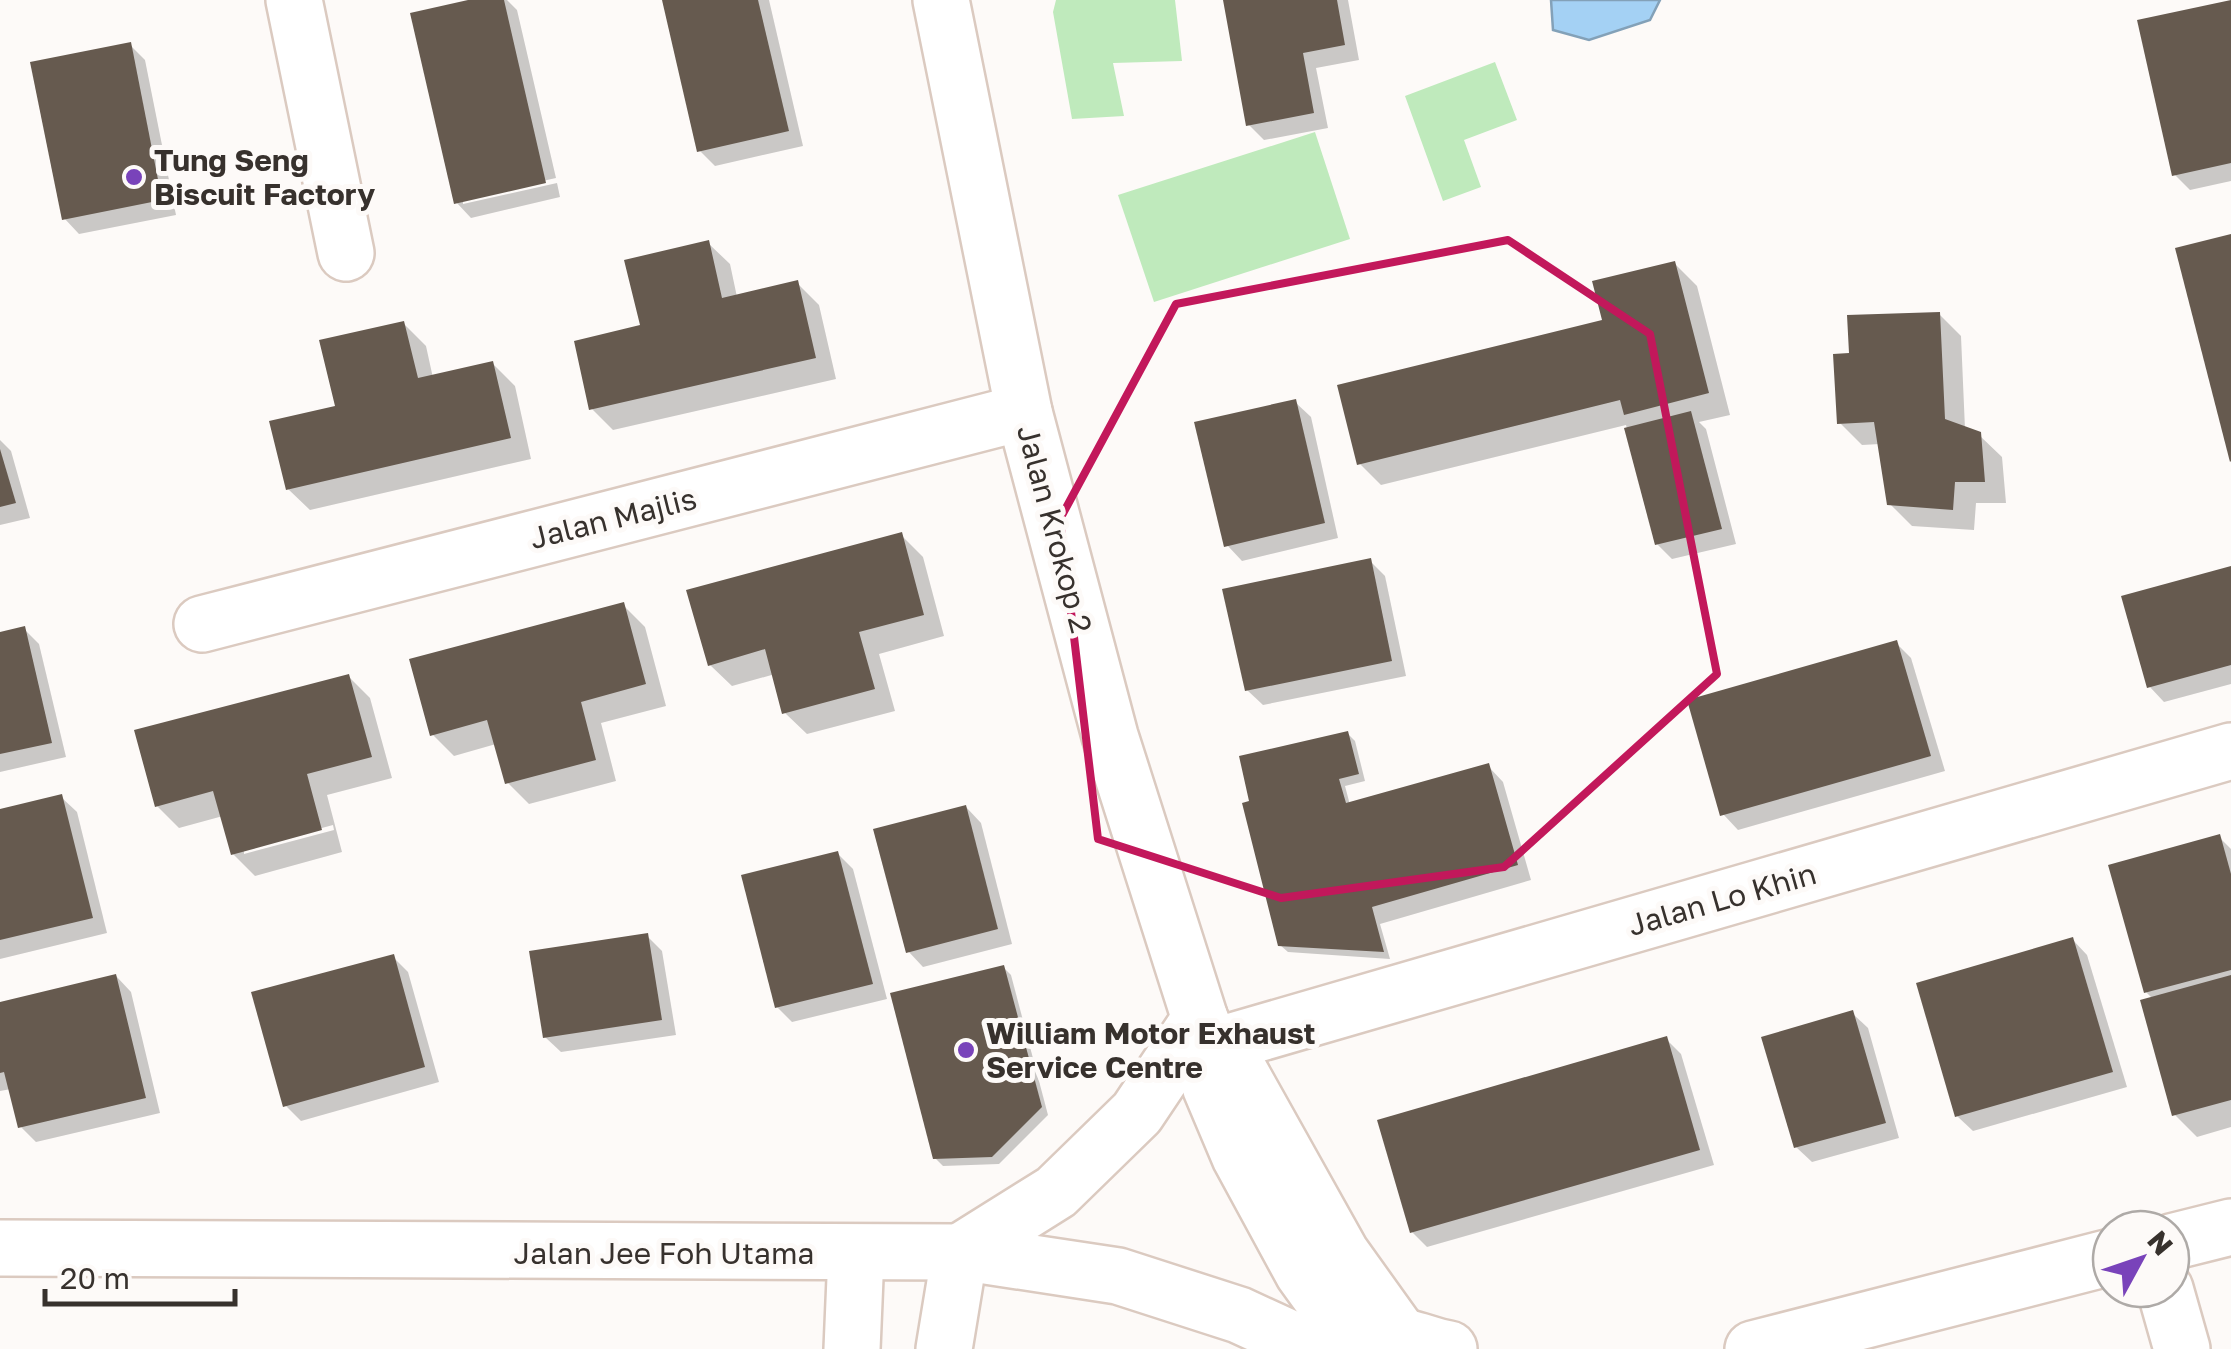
<svg xmlns="http://www.w3.org/2000/svg" width="2231" height="1349" font-family="'Golos Text',sans-serif">
  <rect width="100%" height="100%" fill="#fdfaf8"/>
  <g fill="#bfeabc">
    <path d="M 1056,0 L 1175,0 L 1182,61 L 1113,63 L 1124,116 L 1072,119 L 1053,12 Z"/>
    <path d="M 1495,62 L 1517,120 L 1464,140 L 1481,187 L 1443,201 L 1405,96 Z"/>
    <path d="M 1315,132 L 1350,239 L 1154,302 L 1118,195 Z"/>
  </g>
  <path fill="#a4d1f4" stroke="#83a1b8" stroke-width="2.5" d="M 1551,0 L 1660,0 L 1650,20 L 1589,40 L 1553,30 Z"/>
  <g fill="#0003" fill-rule="evenodd">
    <path d="M 480,0 L 507,0 L 517,10 L 556,178 L 463,199 L 463,204 L 557,183 L 560,197 L 471,218 L 456,202 Z"/>
    <path d="M 664,0 L 769,0 L 803,146 L 715,166 L 699,150 Z"/>
    <path d="M 1225,0 L 1348,0 L 1359,60 L 1316,68 L 1328,128 L 1264,140 L 1248,124 Z"/>
    <path d="M 2231,1 L 2231,181 L 2190,190 L 2175,175 Z"/>
    <path d="M 130,45 L 145,60 L 176,215 L 79,234 L 64,218 Z"/>
    <path d="M 708,243 L 730,264 L 737,297 L 797,283 L 819,305 L 836,379 L 613,430 L 591,408 L 643,327 Z"/>
    <path d="M 1675,264 L 1697,286 L 1730,415 L 1699,422 L 1706,429 L 1736,544 L 1672,559 L 1657,544 L 1626,425 L 1381,485 L 1359,463 L 1605,322 Z"/>
    <path d="M 1939,314 L 1961,336 L 1965,429 L 1979,435 L 2002,457 L 2006,503 L 1976,503 L 1974,530 L 1912,526 L 1890,504 L 1880,444 L 1862,445 L 1840,423 L 1852,355 Z"/>
    <path d="M 404,324 L 426,346 L 433,378 L 493,364 L 515,386 L 531,459 L 310,510 L 288,489 L 338,407 Z"/>
    <path d="M 1295,402 L 1311,417 L 1338,538 L 1242,561 L 1227,545 Z"/>
    <path d="M 0,440 L 11,451 L 30,518 L 0,525 Z"/>
    <path d="M 901,535 L 923,557 L 944,636 L 879,654 L 895,711 L 807,734 L 785,713 L 775,674 L 732,686 L 710,665 Z"/>
    <path d="M 1370,561 L 1385,576 L 1406,676 L 1263,705 L 1247,690 Z"/>
    <path d="M 2231,569 L 2231,684 L 2164,702 L 2149,686 Z"/>
    <path d="M 623,605 L 645,627 L 666,706 L 601,723 L 616,781 L 529,804 L 507,782 L 496,744 L 454,756 L 432,734 Z"/>
    <path d="M 24,629 L 39,644 L 66,757 L 0,772 L 0,634 Z"/>
    <path d="M 1896,643 L 1911,658 L 1945,771 L 1738,830 L 1723,814 Z"/>
    <path d="M 348,676 L 370,698 L 392,778 L 327,795 L 342,852 L 255,876 L 233,854 L 223,816 L 179,828 L 157,806 ZM 333,825 L 334,830 L 244,854 L 244,849 Z"/>
    <path d="M 1347,733 L 1355,741 L 1365,781 L 1345,786 L 1350,805 L 1488,766 L 1503,782 L 1531,880 L 1380,924 L 1390,959 L 1288,952 L 1280,945 Z"/>
    <path d="M 61,797 L 77,812 L 107,933 L 0,959 L 0,812 Z"/>
    <path d="M 966,807 L 981,823 L 1012,944 L 923,967 L 908,951 Z"/>
    <path d="M 2219,837 L 2231,849 L 2231,1127 L 2197,1137 L 2175,1115 L 2153,999 L 2146,992 Z"/>
    <path d="M 838,854 L 853,869 L 887,999 L 792,1022 L 777,1007 Z"/>
    <path d="M 647,936 L 662,951 L 676,1035 L 561,1052 L 545,1037 Z"/>
    <path d="M 2072,939 L 2087,955 L 2127,1087 L 1973,1131 L 1957,1116 Z"/>
    <path d="M 393,957 L 408,972 L 439,1082 L 301,1121 L 285,1105 Z"/>
    <path d="M 1004,968 L 1011,975 L 1048,1115 L 999,1164 L 943,1166 L 935,1158 Z"/>
    <path d="M 116,976 L 131,992 L 160,1113 L 36,1142 L 21,1127 L 11,1089 L 0,1091 L 0,1004 Z"/>
    <path d="M 1852,1013 L 1868,1028 L 1899,1138 L 1812,1162 L 1796,1147 Z"/>
    <path d="M 1666,1039 L 1681,1054 L 1714,1165 L 1427,1247 L 1412,1232 Z"/>
  </g>
  <g fill="#665a4f">
    <path d="M 468,0 L 504,0 L 546,183 L 454,204 L 410,13 Z"/>
    <path d="M 662,0 L 758,0 L 789,131 L 697,152 Z"/>
    <path d="M 1223,0 L 1337,0 L 1345,45 L 1303,53 L 1314,113 L 1246,126 Z"/>
    <path d="M 2231,0 L 2231,163 L 2172,176 L 2137,20 Z"/>
    <path d="M 131,42 L 162,200 L 62,220 L 30,62 Z"/>
    <path d="M 2231,234 L 2231,461 L 2230,462 L 2175,248 Z"/>
    <path d="M 709,240 L 722,298 L 798,280 L 816,358 L 589,410 L 574,341 L 640,325 L 624,260 Z"/>
    <path d="M 1675,261 L 1709,393 L 1624,415 L 1620,400 L 1357,465 L 1337,385 L 1602,320 L 1592,281 Z"/>
    <path d="M 1940,312 L 1945,419 L 1981,432 L 1985,482 L 1955,482 L 1953,510 L 1887,505 L 1874,422 L 1837,424 L 1833,354 L 1849,353 L 1847,315 Z"/>
    <path d="M 404,321 L 418,378 L 493,361 L 511,438 L 286,490 L 269,421 L 335,406 L 319,340 Z"/>
    <path d="M 1296,399 L 1325,523 L 1224,547 L 1194,422 Z"/>
    <path d="M 1691,411 L 1722,529 L 1655,545 L 1624,428 Z"/>
    <path d="M 0,449 L 16,503 L 0,507 Z"/>
    <path d="M 902,532 L 924,615 L 859,632 L 875,689 L 782,714 L 765,649 L 708,666 L 686,590 Z"/>
    <path d="M 1371,558 L 1392,661 L 1245,691 L 1222,589 Z"/>
    <path d="M 2231,566 L 2231,665 L 2147,688 L 2121,596 Z"/>
    <path d="M 624,602 L 646,684 L 581,702 L 596,760 L 505,784 L 487,720 L 430,736 L 409,659 Z"/>
    <path d="M 25,626 L 52,743 L 0,754 L 0,632 Z"/>
    <path d="M 1897,640 L 1931,756 L 1720,816 L 1687,700 Z"/>
    <path d="M 349,674 L 372,757 L 307,774 L 322,830 L 231,855 L 213,791 L 155,807 L 134,730 Z"/>
    <path d="M 1348,731 L 1359,774 L 1339,779 L 1346,803 L 1489,763 L 1518,865 L 1372,907 L 1384,952 L 1278,946 L 1242,803 L 1249,801 L 1239,756 Z"/>
    <path d="M 62,794 L 93,918 L 0,940 L 0,809 Z"/>
    <path d="M 966,805 L 998,929 L 906,953 L 873,829 Z"/>
    <path d="M 2220,834 L 2231,874 L 2231,970 L 2144,993 L 2108,865 Z"/>
    <path d="M 838,851 L 873,984 L 775,1008 L 741,875 Z"/>
    <path d="M 648,933 L 662,1020 L 543,1038 L 529,951 Z"/>
    <path d="M 2073,937 L 2113,1072 L 1955,1117 L 1916,983 Z"/>
    <path d="M 394,954 L 425,1067 L 283,1107 L 251,992 Z"/>
    <path d="M 1004,965 L 1042,1107 L 992,1157 L 933,1159 L 890,993 Z"/>
    <path d="M 116,974 L 146,1098 L 18,1128 L 4,1072 L 0,1073 L 0,1002 Z"/>
    <path d="M 2231,975 L 2231,1100 L 2172,1116 L 2140,1000 Z"/>
    <path d="M 1853,1010 L 1886,1123 L 1794,1148 L 1761,1037 Z"/>
    <path d="M 1667,1036 L 1700,1150 L 1410,1233 L 1377,1120 Z"/>
  </g>
  <g fill="none" stroke-linecap="round" stroke-linejoin="round">
    <defs>
      <g id="minor">
        <path d="M 294,0 L 346,253"/>
        <path d="M 941,0 L 1024,412 L 1110,736 L 1200,1019 L 1212,1047 L 1241,1074 L 1341,1253 L 1399,1334"/>
        <path d="M 202,624 L 1024,412"/>
        <path d="M 1212,1047 L 2231,751"/>
        <path d="M 1211,1070 L 1210,1086 L 1240,1157 L 1303,1273 L 1358,1349"/>
        <path d="M 2165,1289 L 2182,1349"/>
        <path d="M 852,1349 L 856,1254"/>
        <path d="M 944,1349 L 960,1252"/>
      </g>
      <g id="tertiary">
        <path d="M 2171,1242 L 2231,1227"/>
        <path d="M 0,1248 L 960,1252 L 1118,1276 L 1239,1315 L 1313,1349"/>
        <path d="M 960,1252 L 1056,1192 L 1137,1113 L 1200,1019"/>
        <path d="M 1360,1349 C 1387,1321 1418,1344 1449,1349"/>
        <path d="M 1753,1349 L 2111,1257"/>
      </g>
    </defs>
    <use href="#minor" stroke="#dbcac0" stroke-width="60"/>
    <use href="#tertiary" stroke="#dbcac0" stroke-width="60"/>
    <use href="#minor" stroke="#fff" stroke-width="55"/>
    <use href="#tertiary" stroke="#fff" stroke-width="55"/>
  </g>
  <path fill="none" stroke="#c2185b" stroke-width="8" stroke-linejoin="round" d="M 1508,240 L 1650,334 L 1717,674 L 1504,867 L 1281,898 L 1098,839 L 1060,519 L 1176,304 Z"/>
  <g fill="#7943ba" stroke="#fdfaf8" stroke-width="4">
    <circle cx="134" cy="177" r="10"/>
    <circle cx="966" cy="1050" r="10"/>
  </g>
  <g text-anchor="middle" dominant-baseline="central" stroke-width="10" stroke-linejoin="round" paint-order="stroke">
    <g font-size="30" font-weight="bold" fill="#37312d" stroke="#fdfaf8" text-anchor="start">
      <text x="154" y="160">Tung Seng<tspan x="154" dy="34">Biscuit Factory</tspan></text>
      <text x="986" y="1033">William Motor Exhaust<tspan x="986" dy="34">Service Centre</tspan></text>
    </g>
    <g font-size="30" fill="#37312d" stroke="#fdfaf8">
      <text transform="translate(613 518) rotate(-14)">Jalan Majlis</text>
      <text transform="translate(1055 529) rotate(75)">Jalan Krokop 2</text>
      <text transform="translate(1722 899) rotate(-16)">Jalan Lo Khin</text>
      <text x="664" y="1253">Jalan Jee Foh Utama</text>
    </g>
  </g>
  <g transform="translate(2141 1259) rotate(50)"><circle r="48" fill="#fdfaf8" stroke="#aeaaa7" stroke-width="2.5"/>
  <path d="M0-8L18 38L0 25L-18 38Z" fill="#7943ba"/>
  <text y="-15" font-size="28" font-weight="bold" text-anchor="middle" fill="#37312d">N</text>
  </g>
  <path d="M45 1289v15h190v-15" fill="none" stroke="#37312d" stroke-width="5"/>
  <text x="60" y="1289" font-size="30" fill="#37312d" stroke="#fdfaf8" stroke-width="8" paint-order="stroke">20 m</text>
</svg>
